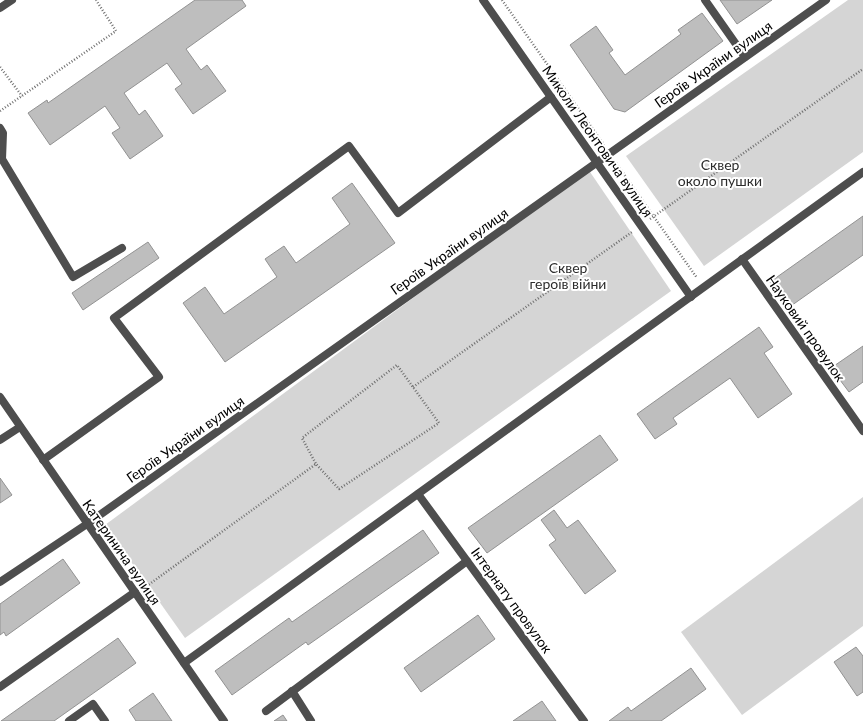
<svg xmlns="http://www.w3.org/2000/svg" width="863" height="721" font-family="Lato,sans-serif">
  <rect width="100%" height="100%" fill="#fff"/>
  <g fill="#d5d5d5">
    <path d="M 848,0 L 863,0 L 863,152 L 704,266 L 626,156 Z"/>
    <path d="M 588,169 L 671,291 L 185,638 L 105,525 Z"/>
    <path d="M 863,497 L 863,626 L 742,715 L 681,632 Z"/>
  </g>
  <g fill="#bebebe" stroke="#929292">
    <path d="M 195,0 L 242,0 L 246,6 L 186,49 L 201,70 L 207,65 L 226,91 L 193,114 L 175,89 L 182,84 L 167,63 L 124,93 L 139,115 L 145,110 L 163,136 L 130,159 L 112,133 L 120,128 L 105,106 L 50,145 L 28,113 L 47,100 L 48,103 Z"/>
    <path d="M 720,0 L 772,0 L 737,24 Z"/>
    <path d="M 702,13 L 723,41 L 625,112 L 614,109 L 570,45 L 596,26 L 613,50 L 609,53 L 625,75 L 681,34 L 678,30 Z"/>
    <path d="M 352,183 L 395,243 L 225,362 L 183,303 L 205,287 L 224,314 L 277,277 L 265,259 L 284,246 L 296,263 L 350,224 L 332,198 Z"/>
    <path d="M 863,216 L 863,255 L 788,308 L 770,282 Z"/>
    <path d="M 148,242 L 159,258 L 83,310 L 72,293 Z"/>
    <path d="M 759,327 L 773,347 L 764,353 L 792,394 L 758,418 L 730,378 L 673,418 L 677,424 L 655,439 L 637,414 Z"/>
    <path d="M 863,346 L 863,382 L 849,392 L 831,368 Z"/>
    <path d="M 600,435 L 618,460 L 487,553 L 468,528 Z"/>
    <path d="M 0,478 L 12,495 L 0,503 Z"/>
    <path d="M 554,510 L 567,528 L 578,520 L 616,571 L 585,594 L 549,545 L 556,540 L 541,520 Z"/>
    <path d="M 423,530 L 439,553 L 308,645 L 306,642 L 232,695 L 215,671 L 289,618 L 292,622 Z"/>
    <path d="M 63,559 L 80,583 L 6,636 L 4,632 L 0,635 L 0,604 Z"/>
    <path d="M 478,615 L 495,639 L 421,692 L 404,668 Z"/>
    <path d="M 118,638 L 136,663 L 54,721 L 1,721 Z"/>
    <path d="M 856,647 L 863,656 L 863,692 L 857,696 L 834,662 Z"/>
    <path d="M 691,668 L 706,689 L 661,721 L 609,721 L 628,707 L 631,711 Z"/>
    <path d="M 153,693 L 172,721 L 136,721 L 129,710 Z"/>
    <path d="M 542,701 L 556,721 L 513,721 Z"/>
    <path d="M 283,715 L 287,721 L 274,721 Z"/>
  </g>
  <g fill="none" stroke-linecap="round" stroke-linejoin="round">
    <g stroke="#707070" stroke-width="2.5" stroke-dasharray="1 2" stroke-linecap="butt">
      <path d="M 502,0 L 604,145"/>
      <path d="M 0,67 L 22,96"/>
      <path d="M 0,111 L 116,31 L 96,0"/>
      <path d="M 616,163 L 697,278"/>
      <path d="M 650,219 L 863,69"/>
      <path d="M 413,387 L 632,232"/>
      <path d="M 144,588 L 316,464 L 339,489 L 439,423 L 397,365 L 302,438 L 316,464"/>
    </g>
    <g stroke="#4e4e4e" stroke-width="8">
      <path d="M 705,0 L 745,57"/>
      <path d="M 0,128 L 3,133 L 2,159 L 73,277 L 122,248"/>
      <path d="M 0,440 L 20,427"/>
      <path d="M 43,460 L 159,377 L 114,318 L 349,146 L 398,213 L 551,97"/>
      <path d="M 0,582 L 87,524"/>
      <path d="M 292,691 L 311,721"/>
      <path d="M 266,711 L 467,561"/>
      <path d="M 69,721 L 93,704 L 105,721"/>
    </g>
    <g stroke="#4e4e4e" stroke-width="8">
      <path d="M 483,0 L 691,297"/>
      <path d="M 742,259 L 863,431"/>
      <path d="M 0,397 L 224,721"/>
      <path d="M 418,494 L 584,721"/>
      <path d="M 87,524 L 826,0"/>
      <path d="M 184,663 L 863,172"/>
      <path d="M 0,687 L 135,592"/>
    </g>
    <path stroke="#4e4e4e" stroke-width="8" d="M 0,8 L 12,0"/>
  </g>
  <g text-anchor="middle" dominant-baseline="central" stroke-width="4" stroke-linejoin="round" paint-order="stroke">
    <g font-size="14" fill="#000" stroke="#fff">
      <text transform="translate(713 64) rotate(-35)">Героїв України вулиця</text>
      <text transform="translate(598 141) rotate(55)">Миколи Леонтовича вулиця</text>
      <text transform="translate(449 251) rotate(-35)">Героїв України вулиця</text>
      <text transform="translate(806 328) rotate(55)">Науковий провулок</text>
      <text transform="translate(185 439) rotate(-35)">Героїв України вулиця</text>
      <text transform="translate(122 552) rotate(55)">Катеринича вулиця</text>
      <text transform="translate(512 600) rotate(54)">Інтернату провулок</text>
    </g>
    <g font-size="14" fill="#2c2c2c" stroke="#fff">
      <text x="720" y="164">Сквер<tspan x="720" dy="16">около пушки</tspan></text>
      <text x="568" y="267">Сквер<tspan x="568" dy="16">героїв війни</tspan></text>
    </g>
  </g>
</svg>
